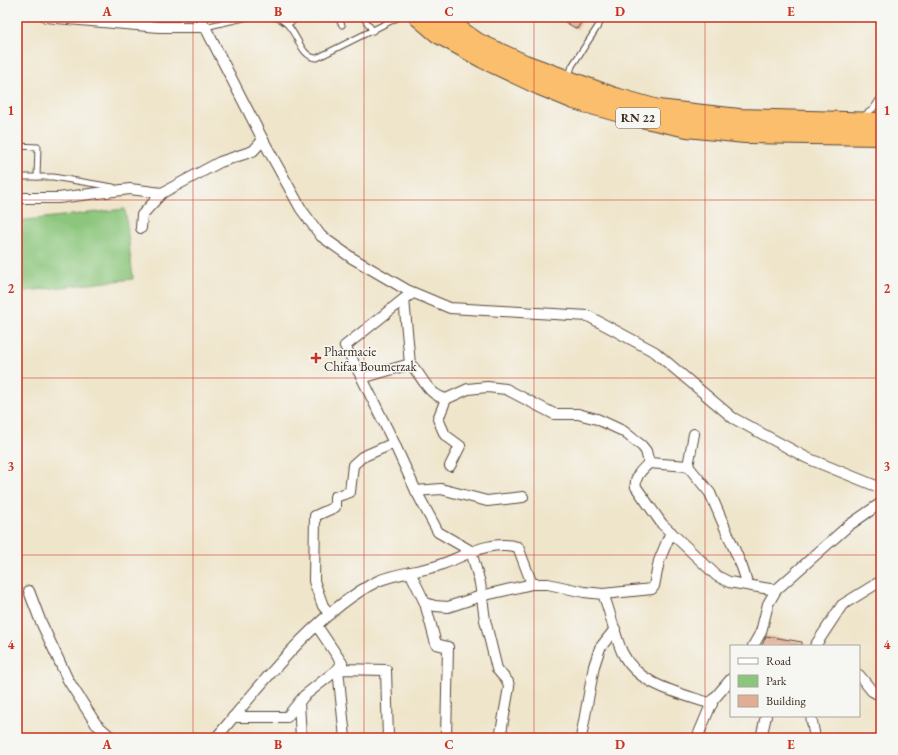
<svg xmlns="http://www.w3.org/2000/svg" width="898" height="755" font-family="'EB Garamond',serif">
  <rect width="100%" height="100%" fill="#f6f6f2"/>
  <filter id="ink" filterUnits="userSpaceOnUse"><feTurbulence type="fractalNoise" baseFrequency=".025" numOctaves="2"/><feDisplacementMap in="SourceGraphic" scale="8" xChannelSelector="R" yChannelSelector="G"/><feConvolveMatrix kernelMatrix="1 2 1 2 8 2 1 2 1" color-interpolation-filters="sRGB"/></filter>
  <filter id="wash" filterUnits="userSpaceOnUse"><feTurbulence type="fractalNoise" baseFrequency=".012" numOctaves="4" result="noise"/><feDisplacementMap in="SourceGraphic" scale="16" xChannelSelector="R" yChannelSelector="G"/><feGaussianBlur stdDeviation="0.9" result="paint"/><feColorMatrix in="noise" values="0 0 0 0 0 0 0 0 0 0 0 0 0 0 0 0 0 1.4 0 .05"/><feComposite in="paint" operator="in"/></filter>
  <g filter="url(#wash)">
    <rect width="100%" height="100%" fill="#efe5cb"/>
    <path fill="#8bc67c" stroke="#63784d" d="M 125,209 L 133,279 L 17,292 L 17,221 Z"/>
    <g id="blocks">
      <g fill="#e0ae94">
        <path d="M 557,17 L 584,17 L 577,29 Z"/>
        <path d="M 766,636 L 802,642 L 802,646 L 762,646 Z"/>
      </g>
    </g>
  </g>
  <g filter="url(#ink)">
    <use href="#blocks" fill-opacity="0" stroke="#564638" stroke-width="1"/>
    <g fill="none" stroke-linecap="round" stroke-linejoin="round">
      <defs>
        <g id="lane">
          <path d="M 275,17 C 298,23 297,57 317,58 L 399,17"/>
          <path d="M 337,17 L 342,25"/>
          <path d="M 363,17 L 373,31"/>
          <path d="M 288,24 L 299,17"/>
          <path d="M 205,27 L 248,17"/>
          <path d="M 569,76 L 572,66 L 604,17"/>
          <path d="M 863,116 L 873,109 L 881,97"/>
          <path d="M 17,146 L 38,147 L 37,177"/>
          <path d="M 17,177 L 53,177 L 113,187"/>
        </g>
        <g id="street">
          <path d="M 46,17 L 159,27 L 205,27"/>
          <path d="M 200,17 L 263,140 L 301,209 L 321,236 L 352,258 L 407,290 L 450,308 L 588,316 L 655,352 L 733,418 L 807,458 L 881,488"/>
          <path d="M 17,198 L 58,198 L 130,189 L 162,193"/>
          <path d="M 141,228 L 142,215 L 162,193 L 220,162 L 253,151 L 263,140"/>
          <path d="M 404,299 L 410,364 L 362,378 L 345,346 L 404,299 L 413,293"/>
          <path d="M 410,364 C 424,377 425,393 446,399 L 468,389 L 487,387 L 506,389 L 554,414 L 578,414 L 597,419 L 623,431 L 642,446 L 646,451 L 649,463 L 688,466 L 694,434"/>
          <path d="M 446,399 L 438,419 L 445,435 L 460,446 L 450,466"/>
          <path d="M 394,443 L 416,491 L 441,489 L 487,501 L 523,497"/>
          <path d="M 649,463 C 642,470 634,476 636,487 L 662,524 L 717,576 L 729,582 L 776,590"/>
          <path d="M 688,466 L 710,493 L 742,567 L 748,585"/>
          <path d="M 416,491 L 438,532 L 471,551 L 480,583 L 485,620 L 497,669 L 508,682 L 509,687 L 500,738"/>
          <path d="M 410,572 L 425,603 L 435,606 L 448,607 L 481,596 L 532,584 L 548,584 L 584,592 L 603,594 C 611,613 614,634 622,652 C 638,686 680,693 712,704"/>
          <path d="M 29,591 L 40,620 L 68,680 L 96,724 L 112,738"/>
          <path d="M 603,594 L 652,589 L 654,586 L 659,561 L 671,532"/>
          <path d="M 425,603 L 436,644 L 448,647 L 446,738"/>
          <path d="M 330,614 L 323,606 L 314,581 L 315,516 L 335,507 L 335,497 L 350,492 L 353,465 L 362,457 L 394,443 L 362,378"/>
          <path d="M 753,646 L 761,632 L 768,604 L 776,590 L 848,526 L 881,503"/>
          <path d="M 815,646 L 842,605 L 881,581"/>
          <path d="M 859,675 L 872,691 L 881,696"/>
          <path d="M 299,702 L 301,738"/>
          <path d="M 811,716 L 815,738"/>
          <path d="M 233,717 L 287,717 L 304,696 L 338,669 L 342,663 L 317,626"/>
          <path d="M 216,738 C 259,687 318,610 378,581 C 396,573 418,572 437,566 C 464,557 488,539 518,547 L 532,584"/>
          <path d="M 345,738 L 338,669 L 386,670 L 388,738"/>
          <path d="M 581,738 L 594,666 L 600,648 L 615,629"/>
          <path d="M 697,738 L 713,700 L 731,679"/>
          <path d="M 761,738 L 766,716"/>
        </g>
        <g id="highway">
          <path d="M 418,17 L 438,34 L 483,59 L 540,86 L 574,100 L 627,115 L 687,128 L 745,134 L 881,136"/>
          <path d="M 441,17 L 477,42 L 525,64 L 612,96 L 658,109 L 739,118 L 881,122"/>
        </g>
      </defs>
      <use href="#lane" stroke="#564638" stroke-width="7"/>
      <use href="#street" stroke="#564638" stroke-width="12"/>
      <use href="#highway" stroke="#564638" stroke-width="20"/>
      <use href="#lane" stroke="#fff" stroke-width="5"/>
      <use href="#street" stroke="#fff" stroke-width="10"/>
      <use href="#highway" stroke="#fabe6d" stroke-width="18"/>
    </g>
  </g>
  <path fill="none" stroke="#c8321e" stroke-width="1" stroke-opacity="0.55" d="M 193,17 L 193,738M 364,17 L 364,738M 534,17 L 534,738M 705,17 L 705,738M 17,200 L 881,200M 17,378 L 881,378M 17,555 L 881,555"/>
  <path fill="#c8321e" stroke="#f6f6f2" stroke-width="1.5" d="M314 352h4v4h4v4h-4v4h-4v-4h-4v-4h4z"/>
  <g text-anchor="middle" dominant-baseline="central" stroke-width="3" stroke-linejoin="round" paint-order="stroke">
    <rect fill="#f6f6f2" stroke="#73675e" stroke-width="1" x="616" y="108" width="44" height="20" rx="3"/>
    <g font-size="12" font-weight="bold" fill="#3b2a1e">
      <text x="638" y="118">RN 22</text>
    </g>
    <g font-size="13" fill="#3b2a1e" stroke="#f6f6f2" text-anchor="start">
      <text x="324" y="351">Pharmacie<tspan x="324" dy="15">Chifaa Boumerzak</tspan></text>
    </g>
  </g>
  <rect width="898" height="755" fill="none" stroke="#f6f6f2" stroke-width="44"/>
  <rect x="730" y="645" width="130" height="72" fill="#f6f6f2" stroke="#aba49d"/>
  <rect x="738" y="658" width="20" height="6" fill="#ffffff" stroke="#aba49d"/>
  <text x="766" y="665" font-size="12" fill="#3b2a1e">Road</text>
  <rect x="738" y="675" width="20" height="12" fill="#8bc67c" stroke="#aba49d"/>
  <text x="766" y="685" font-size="12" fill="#3b2a1e">Park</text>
  <rect x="738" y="695" width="20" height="12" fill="#e0ae94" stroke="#aba49d"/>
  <text x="766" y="705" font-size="12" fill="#3b2a1e">Building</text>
  <rect x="22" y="22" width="854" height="711" fill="none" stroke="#c8321e" stroke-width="1.5"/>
  <g font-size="13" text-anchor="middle" font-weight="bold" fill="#c8321e">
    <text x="107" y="16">A</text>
    <text x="278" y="16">B</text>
    <text x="449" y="16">C</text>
    <text x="620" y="16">D</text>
    <text x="791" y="16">E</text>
    <text x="11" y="115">1</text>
    <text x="887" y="115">1</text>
    <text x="11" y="293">2</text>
    <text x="887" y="293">2</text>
    <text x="11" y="471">3</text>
    <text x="887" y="471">3</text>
    <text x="11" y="649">4</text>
    <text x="887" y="649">4</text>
    <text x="107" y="749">A</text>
    <text x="278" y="749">B</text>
    <text x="449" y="749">C</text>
    <text x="620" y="749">D</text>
    <text x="791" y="749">E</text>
  </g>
</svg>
